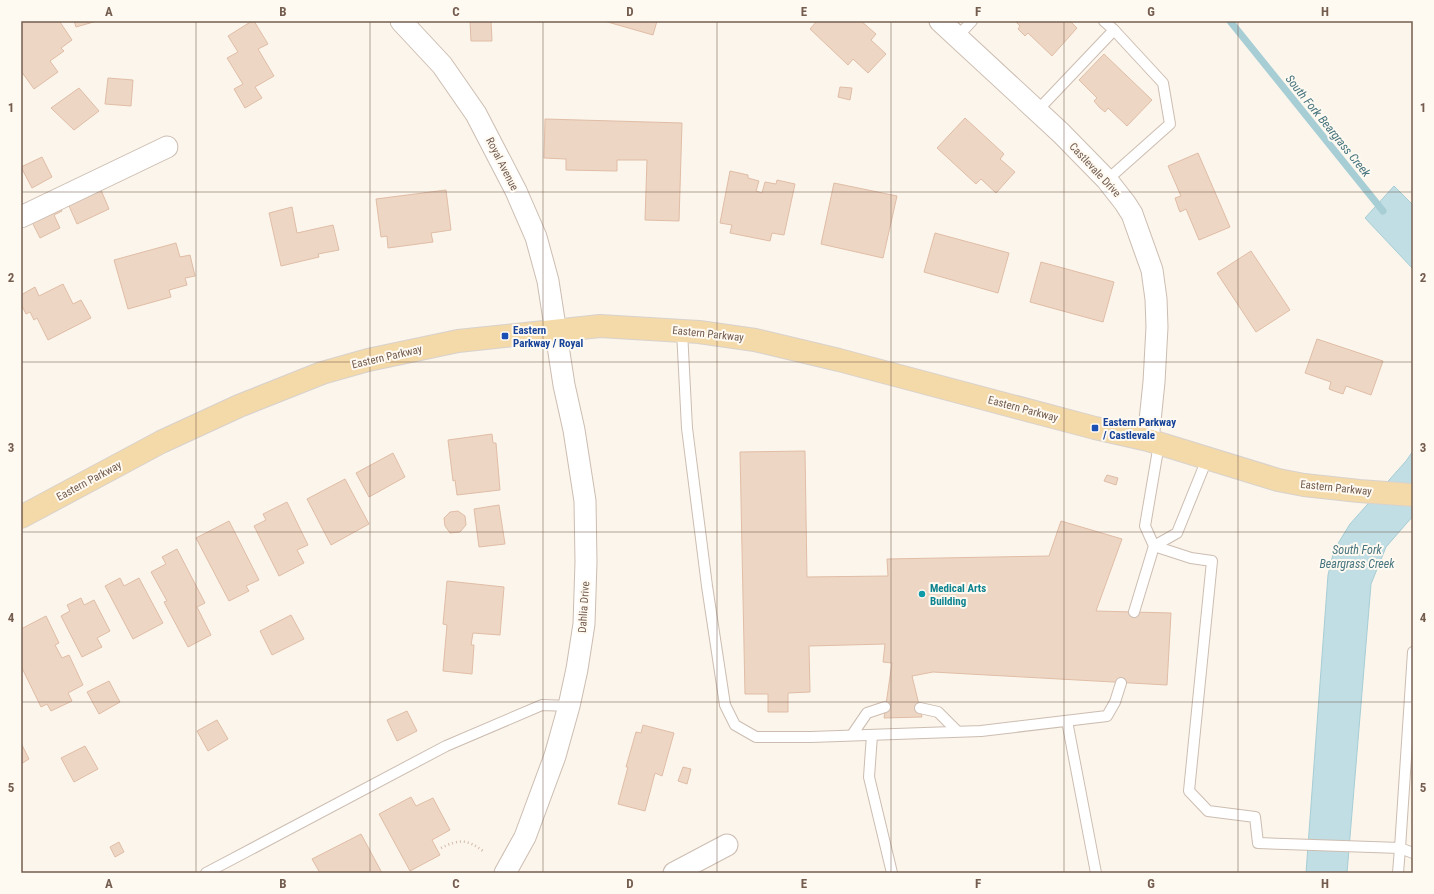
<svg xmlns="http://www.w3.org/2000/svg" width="1434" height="894" font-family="'Roboto Condensed',sans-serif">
  <rect width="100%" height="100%" fill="#fbf5eb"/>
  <g fill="#c0dee4" stroke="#a7cdd5">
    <path d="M 1394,186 L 1413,205 L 1413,269 L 1365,218 Z"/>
    <path d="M 1413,451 L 1413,516 L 1386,547 L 1371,584 L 1347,873 L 1306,873 L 1328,575 L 1334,550 L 1350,524 L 1406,461 Z"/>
  </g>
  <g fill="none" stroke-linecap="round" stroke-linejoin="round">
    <path stroke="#a7cdd5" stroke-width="7" d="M 1230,21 L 1383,211"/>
  </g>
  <g fill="#eed6c4" stroke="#e0bda6">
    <path d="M 21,21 L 61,21 L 60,22 L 72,40 L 61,48 L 64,51 L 50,61 L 58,72 L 34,89 L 21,71 Z"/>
    <path d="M 74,21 L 97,21 L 76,27 Z"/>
    <path d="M 252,21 L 254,21 L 268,44 L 258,49 L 274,76 L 255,87 L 262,98 L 245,108 L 234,89 L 243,84 L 227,58 L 238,52 L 228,36 Z"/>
    <path d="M 470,21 L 491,21 L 492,41 L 471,41 Z"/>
    <path d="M 604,21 L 657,21 L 653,35 Z"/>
    <path d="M 817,21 L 861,21 L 876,34 L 871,40 L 886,54 L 868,73 L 853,59 L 848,65 L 810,29 Z"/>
    <path d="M 1015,21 L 1070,21 L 1077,28 L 1052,56 L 1028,33 L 1025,36 L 1018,29 L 1020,26 Z"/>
    <path d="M 1104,54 L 1152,100 L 1127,126 L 1108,108 L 1105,112 L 1100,108 L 1094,101 L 1097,98 L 1079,80 Z"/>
    <path d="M 108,78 L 133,80 L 131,106 L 105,104 Z"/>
    <path d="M 840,87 L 852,88 L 850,100 L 838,97 Z"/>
    <path d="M 79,88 L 99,111 L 74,130 L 51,108 Z"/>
    <path d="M 965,118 L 1004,154 L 1000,159 L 1015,172 L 996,193 L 981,179 L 976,184 L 937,148 Z"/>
    <path d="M 545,119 L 682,123 L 679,221 L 645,220 L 647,160 L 617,160 L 617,171 L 566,170 L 566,159 L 544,158 Z"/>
    <path d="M 1198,153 L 1230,227 L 1199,240 L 1186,209 L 1180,212 L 1178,207 L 1175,198 L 1181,196 L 1168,166 Z"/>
    <path d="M 42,157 L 52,177 L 32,188 L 21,167 Z"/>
    <path d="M 730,171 L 748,175 L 748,178 L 759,181 L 756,191 L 762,193 L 765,182 L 776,184 L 777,180 L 795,184 L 784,235 L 772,233 L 770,241 L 730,233 L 732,225 L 720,223 Z"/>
    <path d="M 98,183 L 109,209 L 77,224 L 65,197 Z"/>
    <path d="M 834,183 L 897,196 L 883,258 L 821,244 Z"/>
    <path d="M 446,190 L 451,230 L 431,233 L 433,242 L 388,248 L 387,236 L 381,237 L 376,199 Z"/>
    <path d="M 57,202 L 62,211 L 54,215 L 60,228 L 40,238 L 29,216 Z"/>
    <path d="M 292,207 L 297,233 L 333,225 L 339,250 L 318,254 L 319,257 L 281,266 L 269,213 Z"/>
    <path d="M 935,233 L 1009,253 L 998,293 L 924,272 Z"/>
    <path d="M 176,243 L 180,257 L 190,255 L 195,276 L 185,278 L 187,285 L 169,290 L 171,297 L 128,309 L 114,260 Z"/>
    <path d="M 1251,251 L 1290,310 L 1256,332 L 1217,273 Z"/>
    <path d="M 1041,262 L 1114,282 L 1103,322 L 1030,302 Z"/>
    <path d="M 63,284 L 73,304 L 81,300 L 91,318 L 48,340 L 37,318 L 34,320 L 30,312 L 26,314 L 21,304 L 21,295 L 35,287 L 39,296 Z"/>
    <path d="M 1317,339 L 1383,361 L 1371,395 L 1346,386 L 1343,394 L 1334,391 L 1329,389 L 1331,382 L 1305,373 Z"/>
    <path d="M 492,434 L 493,443 L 496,443 L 500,490 L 457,495 L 455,480 L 453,481 L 448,440 Z"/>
    <path d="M 805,451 L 807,577 L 888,576 L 887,559 L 1049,556 L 1061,521 L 1122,539 L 1096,611 L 1171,613 L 1167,685 L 933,672 L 912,676 L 922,717 L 884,718 L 892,663 L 883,662 L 885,644 L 809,646 L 810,692 L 788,693 L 788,712 L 768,712 L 768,694 L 745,694 L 740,452 Z"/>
    <path d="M 393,453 L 405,477 L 369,497 L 356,473 Z"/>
    <path d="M 1107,475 L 1118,478 L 1116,485 L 1104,481 Z"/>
    <path d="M 345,479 L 369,524 L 331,545 L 307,499 Z"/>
    <path d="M 287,502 L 308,545 L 297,550 L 304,563 L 279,576 L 254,526 L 266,520 L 263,514 Z"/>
    <path d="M 499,505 L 505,544 L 479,547 L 474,509 Z"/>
    <path d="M 458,511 L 465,516 L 466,525 L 460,532 L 450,533 L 445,526 L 444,518 L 450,512 Z"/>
    <path d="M 229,521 L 259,580 L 246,586 L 249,591 L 229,601 L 196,538 Z"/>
    <path d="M 177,549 L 205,603 L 197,607 L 211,635 L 188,647 L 164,602 L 167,601 L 151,572 L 166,564 L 162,557 Z"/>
    <path d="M 120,578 L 124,586 L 139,578 L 163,623 L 133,639 L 105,586 Z"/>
    <path d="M 447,581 L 504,587 L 500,635 L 473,633 L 471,645 L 474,645 L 472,674 L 443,671 L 447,625 L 443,624 Z"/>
    <path d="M 81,598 L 84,605 L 94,600 L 110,631 L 97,638 L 102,647 L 82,657 L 61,616 L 70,611 L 67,605 Z"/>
    <path d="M 291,615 L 304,639 L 272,655 L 260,631 Z"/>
    <path d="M 46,616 L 59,643 L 55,645 L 62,658 L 69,655 L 83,685 L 68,693 L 72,701 L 51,711 L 47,704 L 41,707 L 21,666 L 21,629 Z"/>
    <path d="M 109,681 L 120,702 L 99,714 L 87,692 Z"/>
    <path d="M 407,711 L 417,731 L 397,741 L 387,720 Z"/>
    <path d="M 217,720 L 228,739 L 208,751 L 197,731 Z"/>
    <path d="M 643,725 L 674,733 L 662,776 L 655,773 L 645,811 L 618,804 L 628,767 L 626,767 L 636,732 L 641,733 Z"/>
    <path d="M 21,743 L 29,759 L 21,764 Z"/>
    <path d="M 85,746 L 98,769 L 74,782 L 61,758 Z"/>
    <path d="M 683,767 L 691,769 L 687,784 L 678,781 Z"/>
    <path d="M 411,797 L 416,806 L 433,798 L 450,830 L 432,840 L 440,855 L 410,871 L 379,814 Z"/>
    <path d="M 361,834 L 382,873 L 320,873 L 312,859 Z"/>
    <path d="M 119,842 L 124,852 L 115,857 L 110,847 Z"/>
  </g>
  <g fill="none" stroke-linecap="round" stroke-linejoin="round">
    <defs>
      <g id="lane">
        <path d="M 1104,21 L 1114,30"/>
        <path d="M 957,37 L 972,21"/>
        <path d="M 1037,111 L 1114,30 L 1163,83 L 1170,124 L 1107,180"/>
        <path d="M 682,331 L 687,428 L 707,586 L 725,705 L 735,725 L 756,737 L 811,737 L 981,731 L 1107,716 L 1115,702 L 1121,683"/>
        <path d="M 1154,546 L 1191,558 L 1212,561 L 1189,791 L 1208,811 L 1255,817 L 1258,843 L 1400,848 L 1413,652"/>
        <path d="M 1154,546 L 1177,533 L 1207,459"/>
        <path d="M 1134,612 L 1154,546 L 1145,526 L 1159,444"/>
        <path d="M 920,708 L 938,712 L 957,731"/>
        <path d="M 1067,721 L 1096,873"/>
        <path d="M 852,735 L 867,713 L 885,707"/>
        <path d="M 872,735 L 869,777 L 892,873"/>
        <path d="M 206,873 L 446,746 L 542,705 L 569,706"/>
        <path d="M 1398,873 L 1400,848 L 1413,853"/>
      </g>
      <g id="street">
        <path d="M 401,21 L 442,65 L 476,114 L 516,191 L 536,237 L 548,281 L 564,385 L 574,430 L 585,501 L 586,562 L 584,624 L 577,669 L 569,706 L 555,756 L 525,837 L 505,873"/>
        <path d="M 940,21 L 1061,133 L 1107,180 L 1125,203 L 1132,214 L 1152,270 L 1156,299 L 1157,327 L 1154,382 L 1148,440"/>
        <path d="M 21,217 L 167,147"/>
        <path d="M 674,873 L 727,845"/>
      </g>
      <path id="primary" d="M 21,517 L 161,442 L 239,406 L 322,373 L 368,360 L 458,341 L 600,326 L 699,332 L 755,340 L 839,360 L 1095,428 L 1148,440 L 1278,480 L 1304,485 L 1359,491 L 1413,495"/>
    </defs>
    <use href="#lane" stroke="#cdbdb1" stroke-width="12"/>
    <use href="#street" stroke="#cdbdb1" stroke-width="23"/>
    <use href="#primary" stroke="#d8d2ce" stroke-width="24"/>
    <path stroke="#d4b9a7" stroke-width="2.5" stroke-dasharray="1 3" stroke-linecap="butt" d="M 441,848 C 459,839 467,839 483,851"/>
    <use href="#lane" stroke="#fff" stroke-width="10"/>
    <use href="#street" stroke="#fff" stroke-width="21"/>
    <use href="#primary" stroke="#f4d9a9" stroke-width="22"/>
  </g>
  <path fill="none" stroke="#745d4f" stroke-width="1" stroke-opacity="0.55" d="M 196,21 L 196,873M 370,21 L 370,873M 543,21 L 543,873M 717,21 L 717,873M 891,21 L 891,873M 1064,21 L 1064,873M 1238,21 L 1238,873M 21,192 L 1413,192M 21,362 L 1413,362M 21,532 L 1413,532M 21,702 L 1413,702"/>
  <g fill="#1a4fb4" stroke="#fef9f1" stroke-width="1.5">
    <rect x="501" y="332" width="8" height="8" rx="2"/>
    <rect x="1091" y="424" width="8" height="8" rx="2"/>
  </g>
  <circle fill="#0f9aa8" stroke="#fef9f1" stroke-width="1.5" cx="922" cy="594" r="4"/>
  <g text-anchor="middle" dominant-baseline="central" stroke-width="4" stroke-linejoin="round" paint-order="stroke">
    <g font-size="11" fill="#745d4f" stroke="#fef9f1">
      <text transform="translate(502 164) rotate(63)">Royal Avenue</text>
      <text transform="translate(1095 170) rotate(47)">Castlevale Drive</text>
      <text transform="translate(708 334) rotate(6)">Eastern Parkway</text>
      <text transform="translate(387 357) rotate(-13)">Eastern Parkway</text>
      <text transform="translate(1023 409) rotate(15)">Eastern Parkway</text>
      <text transform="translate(89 481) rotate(-28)">Eastern Parkway</text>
      <text transform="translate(1336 488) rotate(6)">Eastern Parkway</text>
      <text transform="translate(584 607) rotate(-86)">Dahlia Drive</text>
    </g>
    <g font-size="11" font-weight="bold" fill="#164399" stroke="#fef9f1" text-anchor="start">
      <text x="513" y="330">Eastern<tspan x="513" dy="13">Parkway / Royal</tspan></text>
      <text x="1103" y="422">Eastern Parkway<tspan x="1103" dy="13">/ Castlevale</tspan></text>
    </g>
    <g font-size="11" font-weight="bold" fill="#0d838f" stroke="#fef9f1" text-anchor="start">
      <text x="930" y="588">Medical Arts<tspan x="930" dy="13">Building</tspan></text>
    </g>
    <g font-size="12" font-style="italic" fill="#47757f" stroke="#fef9f1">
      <text transform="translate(1328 126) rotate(51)">South Fork Beargrass Creek</text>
      <text x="1357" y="550">South Fork<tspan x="1357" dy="14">Beargrass Creek</tspan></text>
    </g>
  </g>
  <rect width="1434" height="894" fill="none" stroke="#fef9f1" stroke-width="44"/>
  <rect x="22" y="22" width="1390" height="850" fill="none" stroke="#745d4f" stroke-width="1.5"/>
  <g font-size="13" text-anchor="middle" font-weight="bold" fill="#745d4f">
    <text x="109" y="16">A</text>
    <text x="283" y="16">B</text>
    <text x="456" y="16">C</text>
    <text x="630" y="16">D</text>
    <text x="804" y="16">E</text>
    <text x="978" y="16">F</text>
    <text x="1151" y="16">G</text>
    <text x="1325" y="16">H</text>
    <text x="11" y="112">1</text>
    <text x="1423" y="112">1</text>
    <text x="11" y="282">2</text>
    <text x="1423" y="282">2</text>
    <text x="11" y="452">3</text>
    <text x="1423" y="452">3</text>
    <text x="11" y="622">4</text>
    <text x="1423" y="622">4</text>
    <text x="11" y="792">5</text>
    <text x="1423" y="792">5</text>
    <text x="109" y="888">A</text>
    <text x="283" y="888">B</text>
    <text x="456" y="888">C</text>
    <text x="630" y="888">D</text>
    <text x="804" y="888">E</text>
    <text x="978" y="888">F</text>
    <text x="1151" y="888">G</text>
    <text x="1325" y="888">H</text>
  </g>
</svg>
